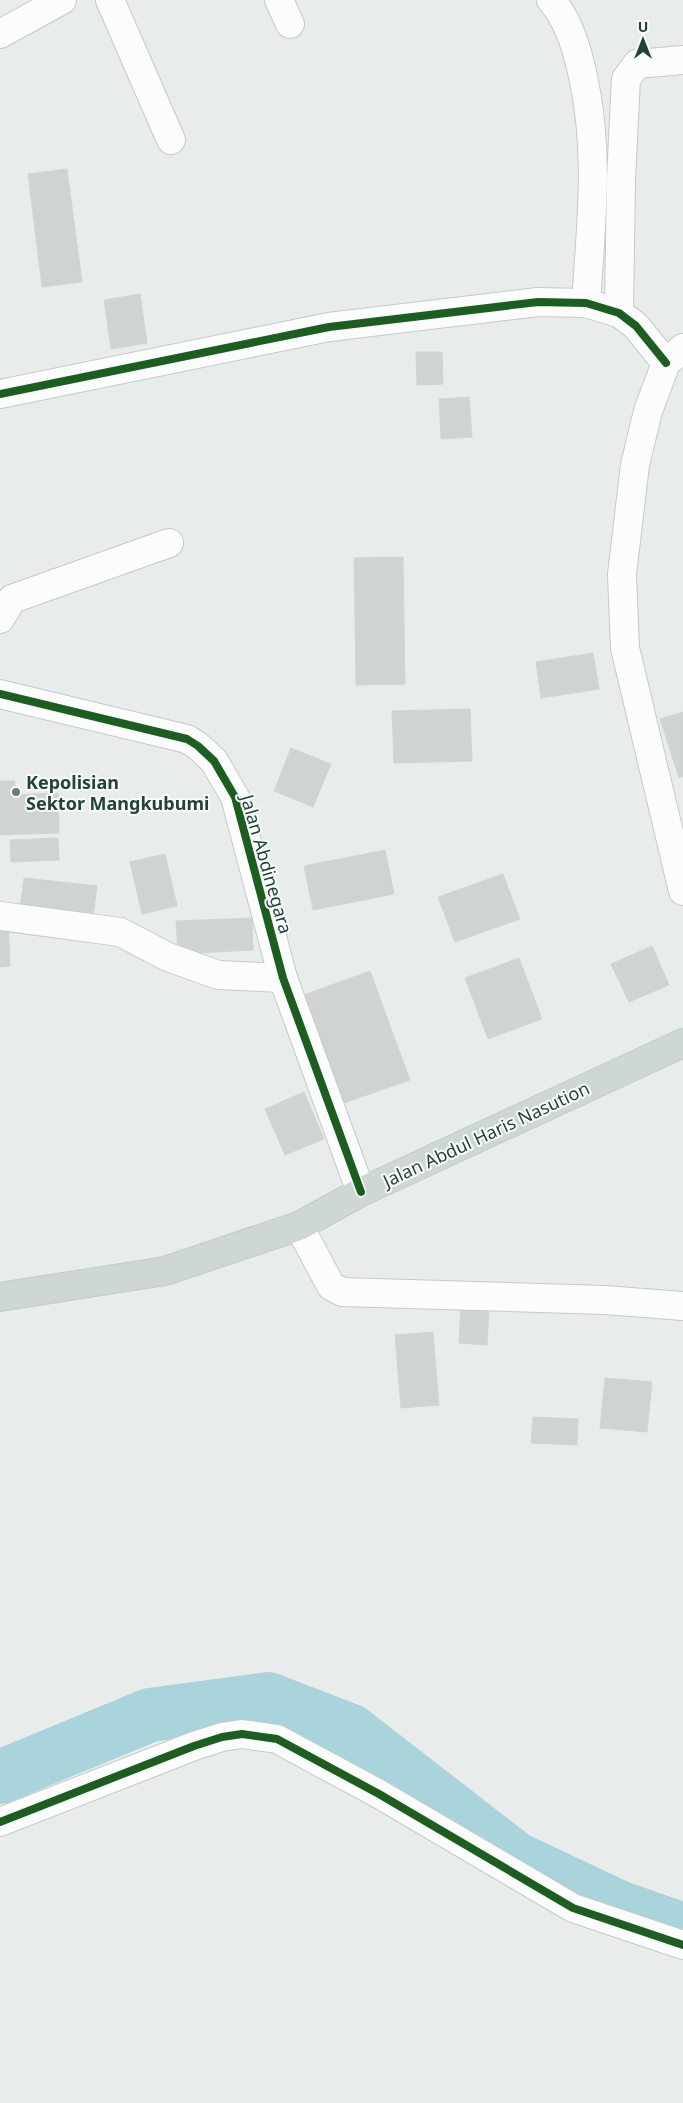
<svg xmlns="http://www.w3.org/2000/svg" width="683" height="2103" font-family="'Noto Sans',sans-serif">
  <rect width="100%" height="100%" fill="#e8edeb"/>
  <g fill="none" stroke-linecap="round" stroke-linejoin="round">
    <path stroke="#a9d4db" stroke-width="54" d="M 0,1777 L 150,1715 L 268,1699 L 351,1731 L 516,1859 L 618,1907 L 683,1930"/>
  </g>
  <g fill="#cfd4d2" stroke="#d1d6d4">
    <path d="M 67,169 L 82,282 L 42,287 L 28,174 Z"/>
    <path d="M 140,294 L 147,343 L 111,349 L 104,300 Z"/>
    <path d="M 416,352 L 442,352 L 443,384 L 417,385 Z"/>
    <path d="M 469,397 L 472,437 L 441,439 L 439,399 Z"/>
    <path d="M 403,557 L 405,684 L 356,685 L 354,558 Z"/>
    <path d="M 593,653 L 599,689 L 541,698 L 536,662 Z"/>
    <path d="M 470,709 L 472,761 L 394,763 L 392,711 Z"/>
    <path d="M 683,712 L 683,776 L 679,778 L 660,719 Z"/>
    <path d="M 291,748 L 331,764 L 313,807 L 274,791 Z"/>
    <path d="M 0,781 L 15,781 L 15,795 L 58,793 L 59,833 L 0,835 Z"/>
    <path d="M 58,838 L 59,860 L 11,862 L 10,840 Z"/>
    <path d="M 385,850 L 394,894 L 313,910 L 304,866 Z"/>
    <path d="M 165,854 L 177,906 L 142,914 L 130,862 Z"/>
    <path d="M 503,874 L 520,919 L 455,942 L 438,897 Z"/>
    <path d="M 24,878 L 97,886 L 93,917 L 20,908 Z"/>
    <path d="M 8,918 L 10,966 L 0,967 L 0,919 Z"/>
    <path d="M 252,918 L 253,950 L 178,954 L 176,921 Z"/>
    <path d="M 652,946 L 669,985 L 629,1002 L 611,964 Z"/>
    <path d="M 519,958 L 542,1019 L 488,1039 L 465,978 Z"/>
    <path d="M 370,971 L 410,1080 L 344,1103 L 304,995 Z"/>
    <path d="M 304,1092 L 324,1139 L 285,1155 L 265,1109 Z"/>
    <path d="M 461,1304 L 489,1305 L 487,1345 L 459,1343 Z"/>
    <path d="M 433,1332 L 439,1405 L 401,1408 L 395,1335 Z"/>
    <path d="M 605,1378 L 652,1382 L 647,1432 L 600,1428 Z"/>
    <path d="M 533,1417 L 578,1419 L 577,1445 L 531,1443 Z"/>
  </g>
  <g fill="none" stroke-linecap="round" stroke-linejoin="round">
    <defs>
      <g id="minor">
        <path d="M 110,0 L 171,140"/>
        <path d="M 279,0 L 290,24"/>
        <path d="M 551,0 C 569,21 577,49 583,76 C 600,154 591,224 586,303"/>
        <path d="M 0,34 L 62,0"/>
        <path d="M 619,313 L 621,179 L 626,79 L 637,64 L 683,60"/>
        <path d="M 683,348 L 666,363 L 648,411 L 635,465 L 622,574 L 625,648 L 683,891"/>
        <path d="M 0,394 L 329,327 L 538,302 L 586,303 L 619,313 L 636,326 L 666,363"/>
        <path d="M 0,619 L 12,599 L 169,543"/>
        <path d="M 0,694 L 187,739 L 198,746 L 214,761 L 235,797 L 283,978 L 361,1192"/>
        <path d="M 0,916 L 120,932 L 168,957 L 218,975 L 283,978"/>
        <path d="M 299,1226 L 331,1286 L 342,1292 L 605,1300 L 683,1306"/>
        <path d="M 0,1822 L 194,1746 L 222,1737 L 242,1734 L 277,1739 L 379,1794 L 573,1908 L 683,1945"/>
      </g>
      <path id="major" d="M 0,1297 L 165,1271 L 299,1226 L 361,1192 L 683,1043"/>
    </defs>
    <use href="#minor" stroke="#c5cac8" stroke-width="30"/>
    <use href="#major" stroke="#c3ccc9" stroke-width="30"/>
    <use href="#minor" stroke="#fcfcfc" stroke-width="28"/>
    <use href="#major" stroke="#cfd7d5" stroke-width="28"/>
    <defs>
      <g id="cycleway">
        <path d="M 0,394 L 329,327 L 538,302 L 586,303 L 619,313 L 636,326 L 666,363"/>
        <path d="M 0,694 L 187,739 L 198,746 L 214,761 L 235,797 L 283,978 L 361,1192"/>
        <path d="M 0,1822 L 194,1746 L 222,1737 L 242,1734 L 277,1739 L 379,1794 L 573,1908 L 683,1945"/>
      </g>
    </defs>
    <use href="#cycleway" stroke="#f7fbf9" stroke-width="11"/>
    <use href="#cycleway" stroke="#1b5e20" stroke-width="8"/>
  </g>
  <circle fill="#697e78" stroke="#f7fbf9" stroke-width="2" cx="16" cy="792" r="5"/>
  <g text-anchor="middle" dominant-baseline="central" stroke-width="4" stroke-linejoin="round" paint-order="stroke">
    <g font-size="18" font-weight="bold" fill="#24423a" stroke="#f7fbf9" text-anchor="start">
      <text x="26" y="782">Kepolisian<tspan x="26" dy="21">Sektor Mangkubumi</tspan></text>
    </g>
    <g font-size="18" fill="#24423a" stroke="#f7fbf9">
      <text transform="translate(267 864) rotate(74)">Jalan Abdinegara</text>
      <text transform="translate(486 1134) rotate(-25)">Jalan Abdul Haris Nasution</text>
    </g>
  </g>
  <g transform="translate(643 40)" stroke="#f7fbf9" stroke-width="4" paint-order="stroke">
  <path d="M0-4L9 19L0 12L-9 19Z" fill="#24423a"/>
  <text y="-8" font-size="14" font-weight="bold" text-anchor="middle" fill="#24423a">U</text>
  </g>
</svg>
